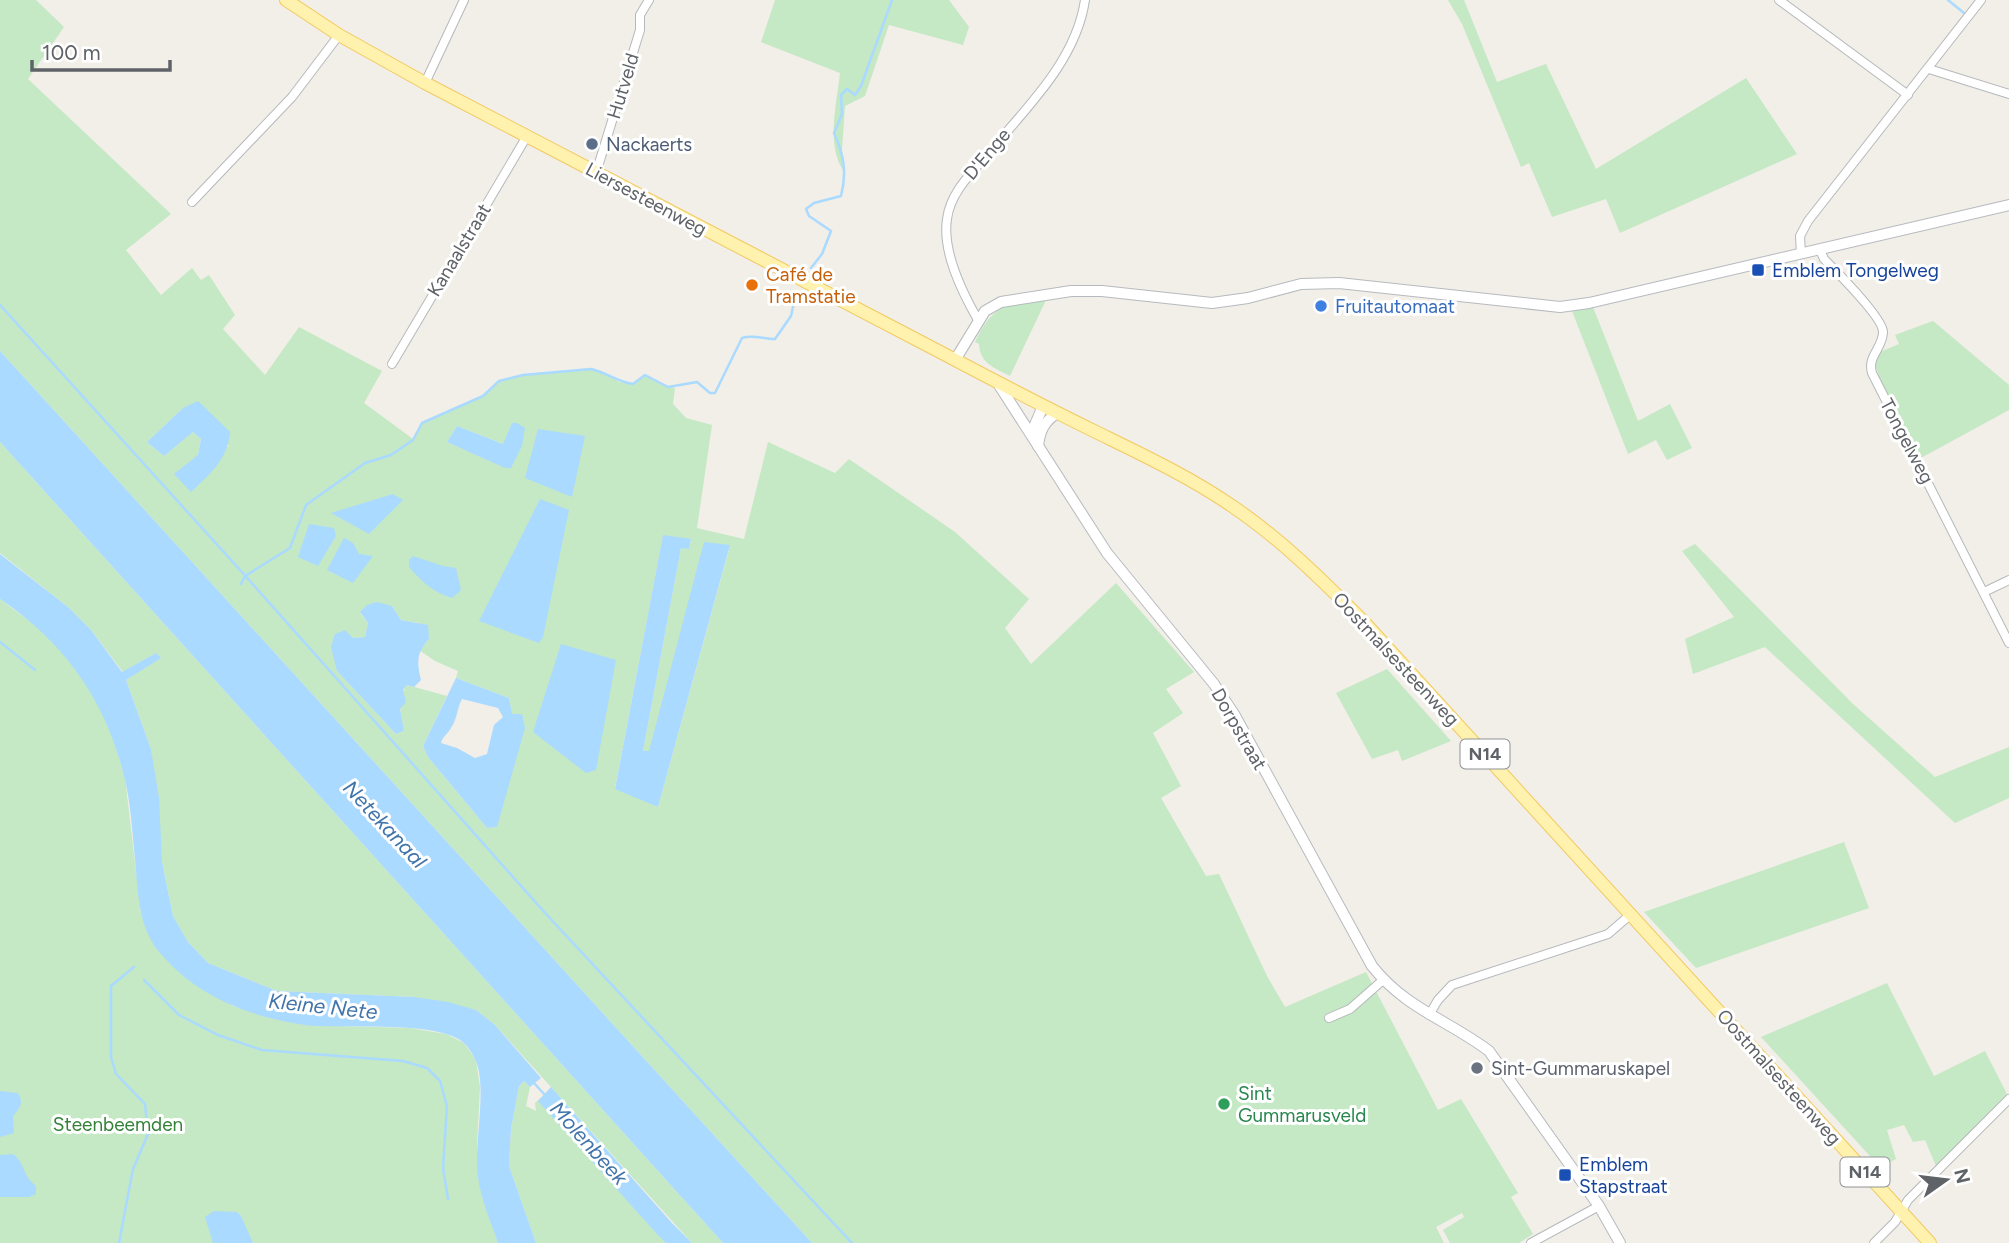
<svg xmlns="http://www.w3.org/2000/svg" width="2009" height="1243" font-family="Figtree,sans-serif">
  <rect width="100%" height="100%" fill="#f1efe8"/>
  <g fill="#c5e8c5" fill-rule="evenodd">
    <path d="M 0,0 L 36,0 L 64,27 L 28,79 L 171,214 L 126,250 L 161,295 L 192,268 L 201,280 L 209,275 L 235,315 L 223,329 L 265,375 L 299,327 L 382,371 L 364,403 L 413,439 L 422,423 L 483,396 L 499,381 L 523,375 L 591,369 L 601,371 L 619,382 L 633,384 L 645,375 C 656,378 664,387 675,388 L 673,404 L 686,418 L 712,425 L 697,528 L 744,539 L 768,442 L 835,473 L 849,459 L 955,532 L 1029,599 L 1005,628 L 1031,664 L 1116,583 L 1194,672 L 1166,689 L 1183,713 L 1153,733 L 1181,786 L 1161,798 L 1206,876 L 1219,874 L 1267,976 L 1285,1007 L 1366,972 L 1438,1110 L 1461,1099 L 1518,1193 L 1511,1197 L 1533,1234 L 1519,1243 L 1450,1243 L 1443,1230 L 1464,1217 L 1462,1213 L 1436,1227 L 1444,1243 L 812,1243 L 0,351 ZM 183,408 L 229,446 L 198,455 L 201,439 L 193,432 L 164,456 L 147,442 ZM 457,426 L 503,444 L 511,468 L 505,467 L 447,442 ZM 663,536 L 691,540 L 689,548 L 681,548 L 643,751 L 649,751 L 730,546 L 658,807 L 615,788 ZM 392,606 L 401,620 L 419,623 L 429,639 L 419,650 L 435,661 L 458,671 L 456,678 L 509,698 L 512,715 L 497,827 L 487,828 L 428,757 L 423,746 L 447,696 L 407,685 C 397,698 400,716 404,731 L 396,734 L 337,671 L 353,638 L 365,637 L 368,623 L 360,613 Z"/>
    <path d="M 775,0 L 949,0 L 969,27 L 963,45 L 889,25 L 865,96 L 845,106 L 842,150 L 845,173 C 825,147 837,103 840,73 L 761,42 Z"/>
    <path d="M 1448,0 L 1464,0 L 1497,82 L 1546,64 L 1596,169 L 1746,78 L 1797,154 L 1620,233 L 1606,199 L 1552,217 L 1529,163 L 1521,167 L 1462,24 Z"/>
    <path d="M 1047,298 L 1010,376 C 995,368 980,364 979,344 L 975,342 C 994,302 1007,305 1047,298 Z"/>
    <path d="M 1593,307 L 1638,421 L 1670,404 L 1692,448 L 1667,460 L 1656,440 L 1628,454 L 1572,311 Z"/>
    <path d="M 1933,321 L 2009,385 L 2009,410 L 1919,459 L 1879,377 L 1874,360 L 1882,351 L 1899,344 L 1895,335 Z"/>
    <path d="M 0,442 L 723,1243 L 692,1243 L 495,1025 L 476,1010 L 414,997 L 277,991 L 208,963 L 188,942 L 173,916 L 162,862 L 151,749 L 126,680 L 160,658 L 156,653 L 123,672 L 91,630 L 68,607 L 0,553 Z"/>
    <path d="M 1695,544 L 1852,703 L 1935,777 L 2009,747 L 2009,798 L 1955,823 L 1765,647 L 1693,674 L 1685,639 L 1734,617 L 1682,551 Z"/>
    <path d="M 0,599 L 44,632 L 68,658 L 93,695 L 112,733 L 125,778 L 141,913 L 233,1006 L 275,1019 L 307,1025 L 410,1028 L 446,1034 L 464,1043 L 476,1060 L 480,1087 L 477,1146 L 478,1177 L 498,1243 L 0,1243 Z"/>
    <path d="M 1387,669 L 1451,741 L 1402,761 L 1398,750 L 1372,759 L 1336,693 Z"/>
    <path d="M 1844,842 L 1869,908 L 1696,968 L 1644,912 Z"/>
    <path d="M 1887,983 L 1934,1076 L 1985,1051 L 2007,1094 L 1936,1166 L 1925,1140 L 1913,1142 L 1904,1125 L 1887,1130 L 1896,1159 L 1880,1167 L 1761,1037 Z"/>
    <path d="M 524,1081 L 530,1087 L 526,1106 L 536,1111 L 535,1103 L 545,1094 L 678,1243 L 536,1243 L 509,1166 L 511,1129 L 519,1086 Z"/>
  </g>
  <g fill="#aadaff" fill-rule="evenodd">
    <path d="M 0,351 L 812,1243 L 723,1243 L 0,442 Z"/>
    <path d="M 198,401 L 230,432 C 228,459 210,474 191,492 L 174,474 L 198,455 L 201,439 L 193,432 L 164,456 L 147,442 L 183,408 Z"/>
    <path d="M 512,423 L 517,423 L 525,428 L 522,446 L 511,468 L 505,468 L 447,442 L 457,426 L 503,444 Z"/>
    <path d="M 538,429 L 585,436 L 572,497 L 525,478 Z"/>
    <path d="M 393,494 L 403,500 L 369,534 L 331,513 Z"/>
    <path d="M 540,499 L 569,510 L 543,637 L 539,643 L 479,621 Z"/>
    <path d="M 309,524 L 334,528 L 336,536 L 318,566 L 298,557 Z"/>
    <path d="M 663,535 L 691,539 L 689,549 L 681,548 L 643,751 L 649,751 L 704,542 L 730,545 L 658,807 L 615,789 Z"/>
    <path d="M 344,538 L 353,543 L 359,554 L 373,556 L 353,583 L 327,570 Z"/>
    <path d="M 0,554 L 68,607 L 91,630 L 122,672 L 156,653 L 161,658 L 126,680 L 151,749 L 159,798 L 162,862 L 173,916 L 188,942 L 208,963 L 277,991 L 414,997 L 448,1002 L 476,1010 L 495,1025 L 541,1078 L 530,1087 L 524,1081 L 519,1086 L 511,1129 L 509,1166 L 536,1243 L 498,1243 C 491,1222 481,1200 478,1177 C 473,1145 489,1083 474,1057 C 472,1053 468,1047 465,1044 C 441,1019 340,1030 305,1025 C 250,1017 198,997 161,954 C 138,929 138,892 135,859 C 132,832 131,803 124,776 C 106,701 64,642 0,599 Z"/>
    <path d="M 413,556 L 443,566 L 456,568 L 461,590 L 452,598 C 434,593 421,581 409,567 L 409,560 Z"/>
    <path d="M 377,602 L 392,606 L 401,620 L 428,625 L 429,639 C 416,653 417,662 421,680 L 414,687 L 407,685 L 403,690 L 406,702 L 400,709 L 404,731 L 396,734 L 337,671 L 331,647 L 335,634 L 345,630 L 353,638 L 365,637 L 368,623 L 360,612 L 367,605 Z"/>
    <path d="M 561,644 L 616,660 L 596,770 L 586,773 L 533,732 Z"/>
    <path d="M 456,678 L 509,698 L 512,714 L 522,714 L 525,728 L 497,827 L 487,828 L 428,757 L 423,746 ZM 462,699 L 498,708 L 503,717 L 494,725 L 487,754 L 475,758 L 457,748 L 441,743 C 443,736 447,735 451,728 C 457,720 457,708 462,699 Z"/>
    <path d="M 551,1087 L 672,1223 L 692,1243 L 666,1243 L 656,1233 L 538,1101 Z"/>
    <path d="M 0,1091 L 18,1093 C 24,1102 20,1109 13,1116 L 14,1133 L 0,1137 Z"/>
    <path d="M 13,1154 C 26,1164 21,1174 36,1186 L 36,1194 L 29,1197 L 0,1197 L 0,1155 Z"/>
    <path d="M 214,1211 L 237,1212 L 241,1216 L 253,1243 L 213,1243 L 205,1217 Z"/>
  </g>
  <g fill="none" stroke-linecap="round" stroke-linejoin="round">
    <g stroke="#aadaff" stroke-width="2.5">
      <path d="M 1948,0 L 1964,13"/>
      <path d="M 811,268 L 822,254 L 831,231 L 809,216 L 806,209 L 814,203 L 841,196 C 847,173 844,155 834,133 L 842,114 L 841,95 L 847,89 L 855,95 L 861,86 L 892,0"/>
      <path d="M 0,305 L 241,571 L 546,914 L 852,1243"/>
      <path d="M 241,584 L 245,576 L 290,548 L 306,505 L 365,463 L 391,455 L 413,440 L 422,423 L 483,396 L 499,381 L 523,375 L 591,369 C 606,372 617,382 633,384 L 645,375 L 668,387 L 697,382 L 710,393 L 715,393 L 742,338 C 753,334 763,339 775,339 L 791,316 L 795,298"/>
      <path d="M 0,642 L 35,670"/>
      <path d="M 144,980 L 179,1015 L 218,1035 L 262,1050 L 403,1061 L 427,1068 L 440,1081 L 447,1106 L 443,1168 L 448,1199"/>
      <path d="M 533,1082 L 545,1095"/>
      <path d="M 119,1243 L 133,1169 L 148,1134 L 145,1104 L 116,1074 L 111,1057 L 111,986 L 134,967"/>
    </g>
    <defs>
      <g id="street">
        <path d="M 1779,0 L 1908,95"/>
        <path d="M 1929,69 L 2009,94"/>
        <path d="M 425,83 L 464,0"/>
        <path d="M 596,173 L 640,30 L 640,15 L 649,0"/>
        <path d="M 192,202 L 292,97 L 339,35"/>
        <path d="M 1820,250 L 1824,259 C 1836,271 1883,318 1883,332 C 1883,348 1867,356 1872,373 L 2009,643"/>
        <path d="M 1801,254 L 1800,236 L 1808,221 L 1981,0"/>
        <path d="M 978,320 C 962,292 942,252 947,219 C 950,194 970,174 986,156 C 1024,110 1076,62 1085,0"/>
        <path d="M 392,364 L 527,136"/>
        <path d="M 1984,592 L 2009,580"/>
        <path d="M 1429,1015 L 1438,1000 L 1452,985 L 1608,934 L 1630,915"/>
        <path d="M 1329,1018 L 1350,1009 L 1383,980"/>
        <path d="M 1531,1243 L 1599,1206"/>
        <path d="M 1874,1243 L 1895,1222 L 1908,1200 L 2009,1099"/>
      </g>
      <g id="secondary">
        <path d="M 955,360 L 985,311 L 1001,302 L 1071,291 L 1102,291 L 1212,303 L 1248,298 L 1301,284 L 1339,283 L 1560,307 L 1589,303 L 2009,205"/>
        <path d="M 999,385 L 1107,553 L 1214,684 L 1234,714 L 1372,966 C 1406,1009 1448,1020 1489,1051 L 1599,1206 L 1620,1243"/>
        <path d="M 1031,434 L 1043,406"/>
        <path d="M 1038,446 C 1040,430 1044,422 1057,413"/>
      </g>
      <path id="primary" d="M 286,0 L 339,35 L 425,83 L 944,354 C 995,381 1045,407 1096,432 C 1143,455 1190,477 1232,506 C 1281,539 1323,581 1364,622 L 1930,1243"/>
    </defs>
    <use href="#street" stroke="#b5b8bc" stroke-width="10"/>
    <use href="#secondary" stroke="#b6babf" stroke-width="12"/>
    <use href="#primary" stroke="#f2c960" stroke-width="14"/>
    <use href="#street" stroke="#fff" stroke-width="8"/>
    <use href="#secondary" stroke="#fff" stroke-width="10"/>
    <use href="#primary" stroke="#fff2af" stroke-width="12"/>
  </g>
  <circle fill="#5c6f8a" stroke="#fff" stroke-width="2.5" cx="592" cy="144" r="7"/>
  <g fill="#1a4fb4" stroke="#fff" stroke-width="2.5">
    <rect x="1751" y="263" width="14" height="14" rx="3.5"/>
    <rect x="1558" y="1168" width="14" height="14" rx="3.5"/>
  </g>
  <circle fill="#e8710a" stroke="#fff" stroke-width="2.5" cx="752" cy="285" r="7"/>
  <circle fill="#3f7fe0" stroke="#fff" stroke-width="2.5" cx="1321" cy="306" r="7"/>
  <circle fill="#6b7280" stroke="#fff" stroke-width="2.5" cx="1477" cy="1068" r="7"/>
  <circle fill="#2e9e5b" stroke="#fff" stroke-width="2.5" cx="1224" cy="1104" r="7"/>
  <g text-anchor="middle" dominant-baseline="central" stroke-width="6" stroke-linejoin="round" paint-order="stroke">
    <g fill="#fff" stroke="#8f9295" stroke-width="2">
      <rect x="1460.5" y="739.5" width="49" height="29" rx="5"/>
      <rect x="1840.5" y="1157.5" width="49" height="29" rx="5"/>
    </g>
    <g font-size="18" font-weight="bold" fill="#5f6368">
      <text x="1485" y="754">N14</text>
      <text x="1865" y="1172">N14</text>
    </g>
    <g font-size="19" fill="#5f6368" stroke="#fff">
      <text transform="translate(623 86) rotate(-73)">Hutveld</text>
      <text transform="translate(987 154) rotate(-50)">D'Enge</text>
      <text transform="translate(646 199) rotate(28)">Liersesteenweg</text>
      <text transform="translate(459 250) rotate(-59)">Kanaalstraat</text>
      <text transform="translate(1907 441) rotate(62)">Tongelweg</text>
      <text transform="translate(1396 659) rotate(47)">Oostmalsesteenweg</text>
      <text transform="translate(1239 729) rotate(60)">Dorpstraat</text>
      <text transform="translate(1779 1077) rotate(48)">Oostmalsesteenweg</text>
    </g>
    <g font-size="19" fill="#4e5e75" stroke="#fff" text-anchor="start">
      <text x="606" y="144">Nackaerts</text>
    </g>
    <g font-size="19" fill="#164399" stroke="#fff" text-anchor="start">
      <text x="1772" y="270">Emblem Tongelweg</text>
      <text x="1579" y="1164">Emblem<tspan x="1579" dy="22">Stapstraat</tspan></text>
    </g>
    <g font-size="19" fill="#c56008" stroke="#fff" text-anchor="start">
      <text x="766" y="274">Café de<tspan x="766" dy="22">Tramstatie</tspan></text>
    </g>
    <g font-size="19" fill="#366cbe" stroke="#fff" text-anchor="start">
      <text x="1335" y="306">Fruitautomaat</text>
    </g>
    <g font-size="19" fill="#5b616d" stroke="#fff" text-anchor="start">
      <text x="1491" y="1068">Sint-Gummaruskapel</text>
    </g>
    <g font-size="19" fill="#27864d" stroke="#fff" text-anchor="start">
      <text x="1238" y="1093">Sint<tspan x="1238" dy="22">Gummarusveld</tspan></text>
    </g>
    <g font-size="19" fill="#348238" stroke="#fff">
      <text x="118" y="1124">Steenbeemden</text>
    </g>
    <g font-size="21" font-style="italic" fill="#4174aa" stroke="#fff">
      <text transform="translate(385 824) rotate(47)">Netekanaal</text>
      <text transform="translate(323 1006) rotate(6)">Kleine Nete</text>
      <text transform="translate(589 1143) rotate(48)">Molenbeek</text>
    </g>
  </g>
  <g transform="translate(1946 1180) rotate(76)" stroke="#ffffff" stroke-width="5" paint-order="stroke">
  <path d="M0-5L12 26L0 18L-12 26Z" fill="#5f6368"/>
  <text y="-10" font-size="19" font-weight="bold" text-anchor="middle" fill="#5f6368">N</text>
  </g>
  <path d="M32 60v10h138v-10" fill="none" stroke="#5f6368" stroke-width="3.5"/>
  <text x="42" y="60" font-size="21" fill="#5f6368" stroke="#ffffff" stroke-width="5" paint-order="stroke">100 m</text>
</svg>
